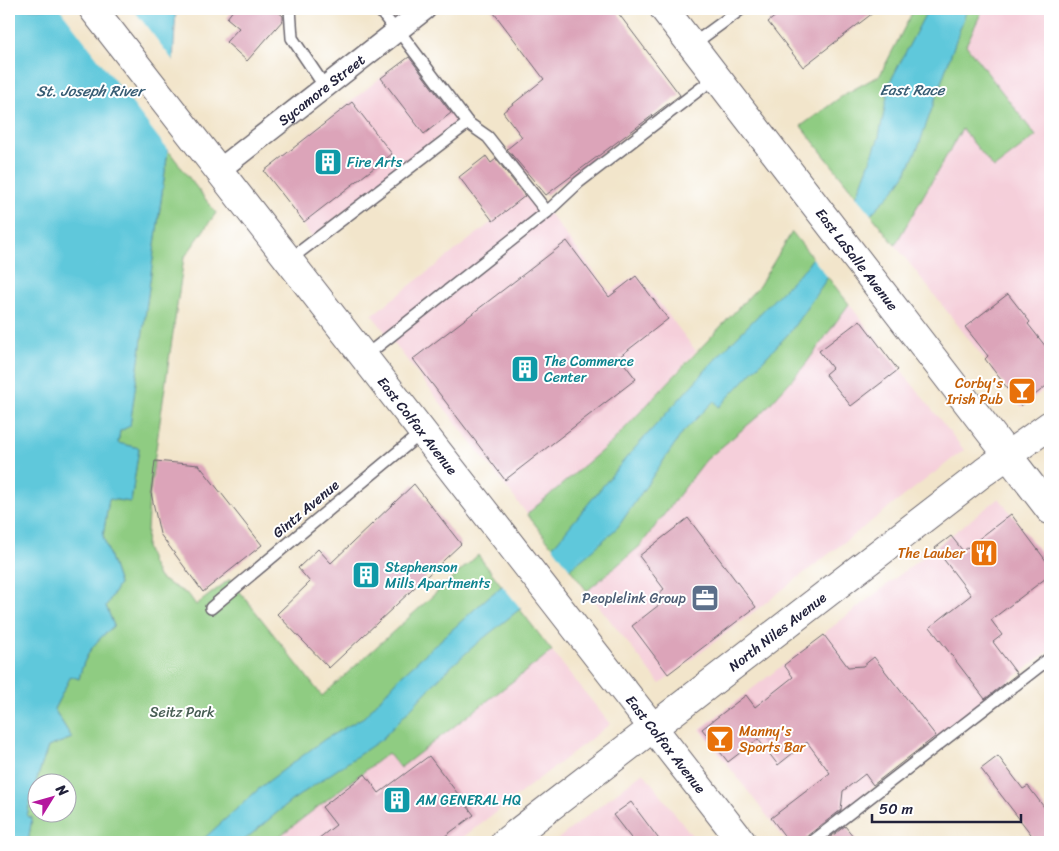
<svg xmlns="http://www.w3.org/2000/svg" width="1059" height="851" font-family="Sriracha,sans-serif">
  <rect width="100%" height="100%" fill="#fff"/>
  <filter id="ink" filterUnits="userSpaceOnUse"><feTurbulence type="fractalNoise" baseFrequency=".02" numOctaves="2"/><feDisplacementMap in="SourceGraphic" scale="10" xChannelSelector="R" yChannelSelector="G"/><feConvolveMatrix kernelMatrix="1 2 1 2 8 2 1 2 1" color-interpolation-filters="sRGB"/></filter>
  <filter id="wash" filterUnits="userSpaceOnUse"><feTurbulence type="fractalNoise" baseFrequency=".0096" numOctaves="4" result="noise"/><feDisplacementMap in="SourceGraphic" scale="20" xChannelSelector="R" yChannelSelector="G"/><feGaussianBlur stdDeviation="1.12" result="paint"/><feColorMatrix in="noise" values="0 0 0 0 0 0 0 0 0 0 0 0 0 0 0 0 0 1.4 0 .05"/><feComposite in="paint" operator="in"/></filter>
  <g filter="url(#wash)">
    <rect width="100%" height="100%" fill="#f2e5cb"/>
    <g fill="#f5cfda">
      <path d="M 983,9 L 1050,9 L 1050,385 L 1022,407 L 895,245 L 962,129 L 1036,136 L 966,45 Z"/>
      <path d="M 412,53 L 462,119 L 312,237 L 262,171 Z"/>
      <path d="M 532,191 L 610,292 L 637,274 L 696,351 L 612,443 L 527,514 L 372,315 Z"/>
      <path d="M 849,304 L 964,450 L 660,684 L 587,591 L 640,546 L 706,460 L 761,414 L 805,365 Z"/>
      <path d="M 999,498 L 1050,564 L 1050,650 L 802,842 L 787,842 L 700,729 Z"/>
      <path d="M 552,651 L 610,724 L 457,842 L 272,842 L 388,753 L 400,767 Z"/>
      <path d="M 643,772 L 697,842 L 554,842 Z"/>
    </g>
    <g fill="#8fcc82" stroke="#58775e" fill-rule="evenodd">
      <path d="M 914,9 L 983,9 L 966,45 L 1036,136 L 994,168 L 962,129 L 895,245 L 801,126 L 845,94 L 880,75 Z"/>
      <path d="M 168,150 L 216,213 L 184,258 L 149,496 L 146,547 L 152,564 L 159,578 L 189,595 L 196,605 L 230,579 L 322,696 L 478,555 L 552,651 L 400,768 L 388,753 L 272,842 L 28,842 L 32,818 L 27,816 L 31,796 L 48,747 L 72,738 L 54,709 L 71,675 L 79,679 C 84,655 95,641 114,626 L 106,606 L 119,584 L 103,536 L 109,499 L 131,502 L 139,448 L 118,444 L 120,431 L 130,425 ZM 38,784 L 68,784 L 68,814 L 38,814 Z"/>
      <path d="M 792,232 L 849,304 L 805,365 L 761,414 L 706,460 L 640,546 L 587,591 L 527,514 L 612,442 L 759,286 Z"/>
    </g>
    <g fill="#5fc8db" stroke="#40758b">
      <path d="M 9,9 L 176,9 L 168,150 L 130,426 L 120,431 L 118,443 L 139,448 L 131,502 L 109,499 L 103,536 L 119,584 L 106,606 L 114,626 C 95,641 84,655 79,679 L 71,676 L 54,709 L 72,738 L 48,747 L 31,796 L 27,816 L 32,818 L 28,842 L 9,842 Z"/>
      <path d="M 928,9 L 967,9 L 919,145 L 905,175 L 895,189 L 873,212 L 790,332 L 719,407 L 714,401 L 683,432 L 618,527 L 586,556 L 475,645 L 444,673 L 382,739 L 291,801 L 242,842 L 200,842 L 262,786 L 325,739 L 364,717 L 402,675 L 487,598 L 556,543 L 625,459 L 722,352 L 807,266 L 858,193 L 879,137 L 890,82 Z"/>
    </g>
    <g fill="#f2e5cb">
      <path d="M 60,9 L 133,9 L 175,63 L 170,153 Z"/>
      <path d="M 854,194 L 873,217 L 829,279 L 811,256 Z"/>
      <path d="M 551,544 L 571,571 L 522,610 L 501,584 Z"/>
    </g>
    <g id="blocks">
      <g fill="#dca4b9">
        <path d="M 234,9 L 275,9 L 283,16 L 283,20 L 247,61 L 226,42 L 239,28 L 227,18 Z"/>
        <path d="M 491,9 L 615,9 L 680,95 L 546,195 L 507,149 L 522,137 L 503,112 L 544,79 Z"/>
        <path d="M 785,9 L 878,9 L 803,67 L 768,22 Z"/>
        <path d="M 409,57 L 451,113 L 424,134 L 381,78 Z"/>
        <path d="M 352,102 L 392,154 L 304,222 L 264,171 Z"/>
        <path d="M 486,156 L 491,163 L 496,159 L 525,196 L 493,221 L 459,177 Z"/>
        <path d="M 567,241 L 609,297 L 636,276 L 668,319 L 619,357 L 636,379 L 505,480 L 413,359 Z"/>
        <path d="M 1008,294 L 1030,322 L 1028,324 L 1050,352 L 1050,383 L 1021,406 L 985,359 L 988,356 L 965,327 Z"/>
        <path d="M 860,320 L 898,370 L 851,406 L 825,374 L 832,368 L 819,351 Z"/>
        <path d="M 155,461 L 199,465 L 262,545 L 203,592 L 160,534 L 151,493 Z"/>
        <path d="M 414,484 L 461,544 L 329,668 L 277,614 L 310,582 L 298,568 L 318,549 L 331,563 Z"/>
        <path d="M 1011,514 L 1050,566 L 1050,575 L 991,620 L 1002,635 L 993,642 L 1017,674 L 985,699 L 930,627 L 971,595 L 935,548 L 951,536 L 963,551 Z"/>
        <path d="M 688,518 L 756,607 L 668,674 L 632,626 L 664,601 L 658,594 L 664,589 L 639,556 Z"/>
        <path d="M 824,635 L 848,667 L 863,666 L 874,657 L 936,736 L 873,785 L 865,774 L 843,791 L 841,810 L 807,836 L 805,842 L 789,842 L 771,818 L 830,773 L 807,742 L 778,765 L 758,739 L 728,762 L 702,729 L 746,695 L 755,707 L 793,677 L 784,665 Z"/>
        <path d="M 429,756 L 474,815 L 437,842 L 314,842 L 336,825 L 322,807 L 365,774 L 379,793 Z"/>
        <path d="M 998,756 L 1023,789 L 1028,786 L 1050,815 L 1050,842 L 1037,842 L 981,769 Z"/>
        <path d="M 631,802 L 661,842 L 634,842 L 613,815 Z"/>
        <path d="M 845,826 L 858,842 L 824,842 Z"/>
      </g>
    </g>
  </g>
  <g filter="url(#ink)">
    <use href="#blocks" fill-opacity="0" stroke="#6b666d" stroke-width="1"/>
    <g fill="none" stroke-linecap="round" stroke-linejoin="round">
      <defs>
        <g id="lane">
          <path d="M 290,9 L 292,38 L 325,87"/>
          <path d="M 379,9 L 396,31"/>
          <path d="M 398,30 L 468,123 L 488,137 L 547,212"/>
          <path d="M 692,45 L 741,9"/>
          <path d="M 289,260 L 468,123"/>
          <path d="M 364,357 L 547,212 L 579,182 L 717,76"/>
          <path d="M 211,608 L 421,433"/>
          <path d="M 812,842 L 1050,658"/>
        </g>
        <g id="street">
          <path id="s1" d="M 219,170 L 425,9"/>
        </g>
        <g id="secondary">
          <path id="s2" d="M 664,9 L 1050,510"/>
          <path id="s3" d="M 505,842 L 984,472 L 1050,425"/>
        </g>
        <g id="primary">
          <path id="s4" d="M 93,9 L 742,842"/>
        </g>
      </defs>
      <use href="#lane" stroke="#6b666d" stroke-width="14"/>
      <use href="#street" stroke="#6b666d" stroke-width="24"/>
      <use href="#secondary" stroke="#6b666d" stroke-width="30"/>
      <use href="#primary" stroke="#6b666d" stroke-width="30"/>
      <use href="#lane" stroke="#fff" stroke-width="11"/>
      <use href="#street" stroke="#fff" stroke-width="21"/>
      <use href="#secondary" stroke="#fff" stroke-width="28"/>
      <use href="#primary" stroke="#fff" stroke-width="28"/>
    </g>
  </g>
  <defs>
    <symbol id="building-square" viewBox="-11 -11 22 22"><rect x="-9" y="-9" width="18" height="18" rx="4" fill="#0f9aa8" stroke="#fff"/><path d="M-4-6H4V6H1V3H-1V6H-4ZM-2.5-4.3h1.7v1.8h-1.7ZM.8-4.3h1.7v1.8H.8ZM-2.5-1h1.7V.8h-1.7ZM.8-1h1.7V.8H.8Z" fill="#fff"/></symbol>
    <symbol id="bar-square" viewBox="-11 -11 22 22"><rect x="-9" y="-9" width="18" height="18" rx="4" fill="#e8710a" stroke="#fff"/><path d="M-6-5H6L.8 .8V4.5H3.5V6h-7V4.5H-.8V.8Z" fill="#fff"/></symbol>
    <symbol id="restaurant-square" viewBox="-11 -11 22 22"><rect x="-9" y="-9" width="18" height="18" rx="4" fill="#e8710a" stroke="#fff"/><path d="M-5-6h1v4h1v-4h1v4h1v-4h1v5L-1.5 .5V6h-2V.5L-5-1ZM5-6V6H3V1.5H1.5Q1.5-4 5-6Z" fill="#fff"/></symbol>
    <symbol id="office-square" viewBox="-11 -11 22 22"><rect x="-9" y="-9" width="18" height="18" rx="4" fill="#5c6f8a" stroke="#fff"/><path d="M-6-3h4V-5.5h4V-3h4V5H-6ZM-1-4.5V-3h2v-1.5ZM-6 0V1H6V0Z" fill="#fff"/></symbol>
  </defs>
  <g fill-rule="evenodd">
    <use href="#building-square" x="312" y="146" width="32" height="32"/>
    <use href="#building-square" x="509" y="353" width="32" height="32"/>
    <use href="#bar-square" x="1006" y="375" width="32" height="32"/>
    <use href="#restaurant-square" x="968" y="537" width="32" height="32"/>
    <use href="#building-square" x="350" y="559" width="32" height="32"/>
    <use href="#office-square" x="689" y="582" width="32" height="32"/>
    <use href="#bar-square" x="704" y="723" width="32" height="32"/>
    <use href="#building-square" x="381" y="784" width="32" height="32"/>
  </g>
  <g text-anchor="middle" dominant-baseline="central" stroke-width="4" stroke-linejoin="round" paint-order="stroke">
    <g font-size="14" fill="#22223b" stroke="#fff">
      <text stroke="none"><textPath href="#s1" startOffset="130">Sycamore Street</textPath></text>
      <text stroke="none"><textPath href="#s2" startOffset="316">East LaSalle Avenue</textPath></text>
      <text stroke="none"><textPath href="#s4" startOffset="528">East Colfax Avenue</textPath></text>
      <text transform="translate(306 509) rotate(-40)">Gintz Avenue</text>
      <text stroke="none"><textPath href="#s3" startOffset="344">North Niles Avenue</textPath></text>
      <text stroke="none"><textPath href="#s4" startOffset="932">East Colfax Avenue</textPath></text>
    </g>
    <g font-size="14" fill="#0d838f" stroke="#fff" text-anchor="start">
      <text x="347" y="162">Fire Arts</text>
      <text x="544" y="361">The Commerce<tspan x="544" dy="16">Center</tspan></text>
      <text x="385" y="567">Stephenson<tspan x="385" dy="16">Mills Apartments</tspan></text>
      <text x="416" y="800">AM GENERAL HQ</text>
    </g>
    <g font-size="14" fill="#c56008" stroke="#fff" text-anchor="end">
      <text x="1003" y="383">Corby's<tspan x="1003" dy="16">Irish Pub</tspan></text>
      <text x="965" y="553">The Lauber</text>
      <text x="739" y="731" text-anchor="start">Manny's<tspan x="739" dy="16">Sports Bar</tspan></text>
    </g>
    <g font-size="14" fill="#4e5e75" stroke="#fff" text-anchor="end">
      <text x="686" y="598">Peoplelink Group</text>
    </g>
    <g font-size="14" fill="#485e54" stroke="#fff">
      <text x="182" y="712">Seitz Park</text>
    </g>
    <g font-size="15" font-style="italic" fill="#375c73" stroke="#fff">
      <text x="912" y="90">East Race</text>
      <text x="90" y="91">St. Joseph River</text>
    </g>
  </g>
  <rect width="1059" height="851" fill="none" stroke="#fff" stroke-width="30"/>
  <g transform="translate(52 798) rotate(53)"><circle r="24" fill="#ffffff" stroke="#a7a7b1"/>
  <path d="M0-4L9 19L0 12L-9 19Z" fill="#b5179e"/>
  <text y="-8" font-size="14" font-weight="bold" text-anchor="middle" fill="#22223b">N</text>
  </g>
  <path d="M872 814v8h149v-8" fill="none" stroke="#22223b" stroke-width="2.5"/>
  <text x="879" y="814" font-size="15" fill="#22223b" stroke="#ffffff" stroke-width="4" paint-order="stroke">50 m</text>
</svg>
